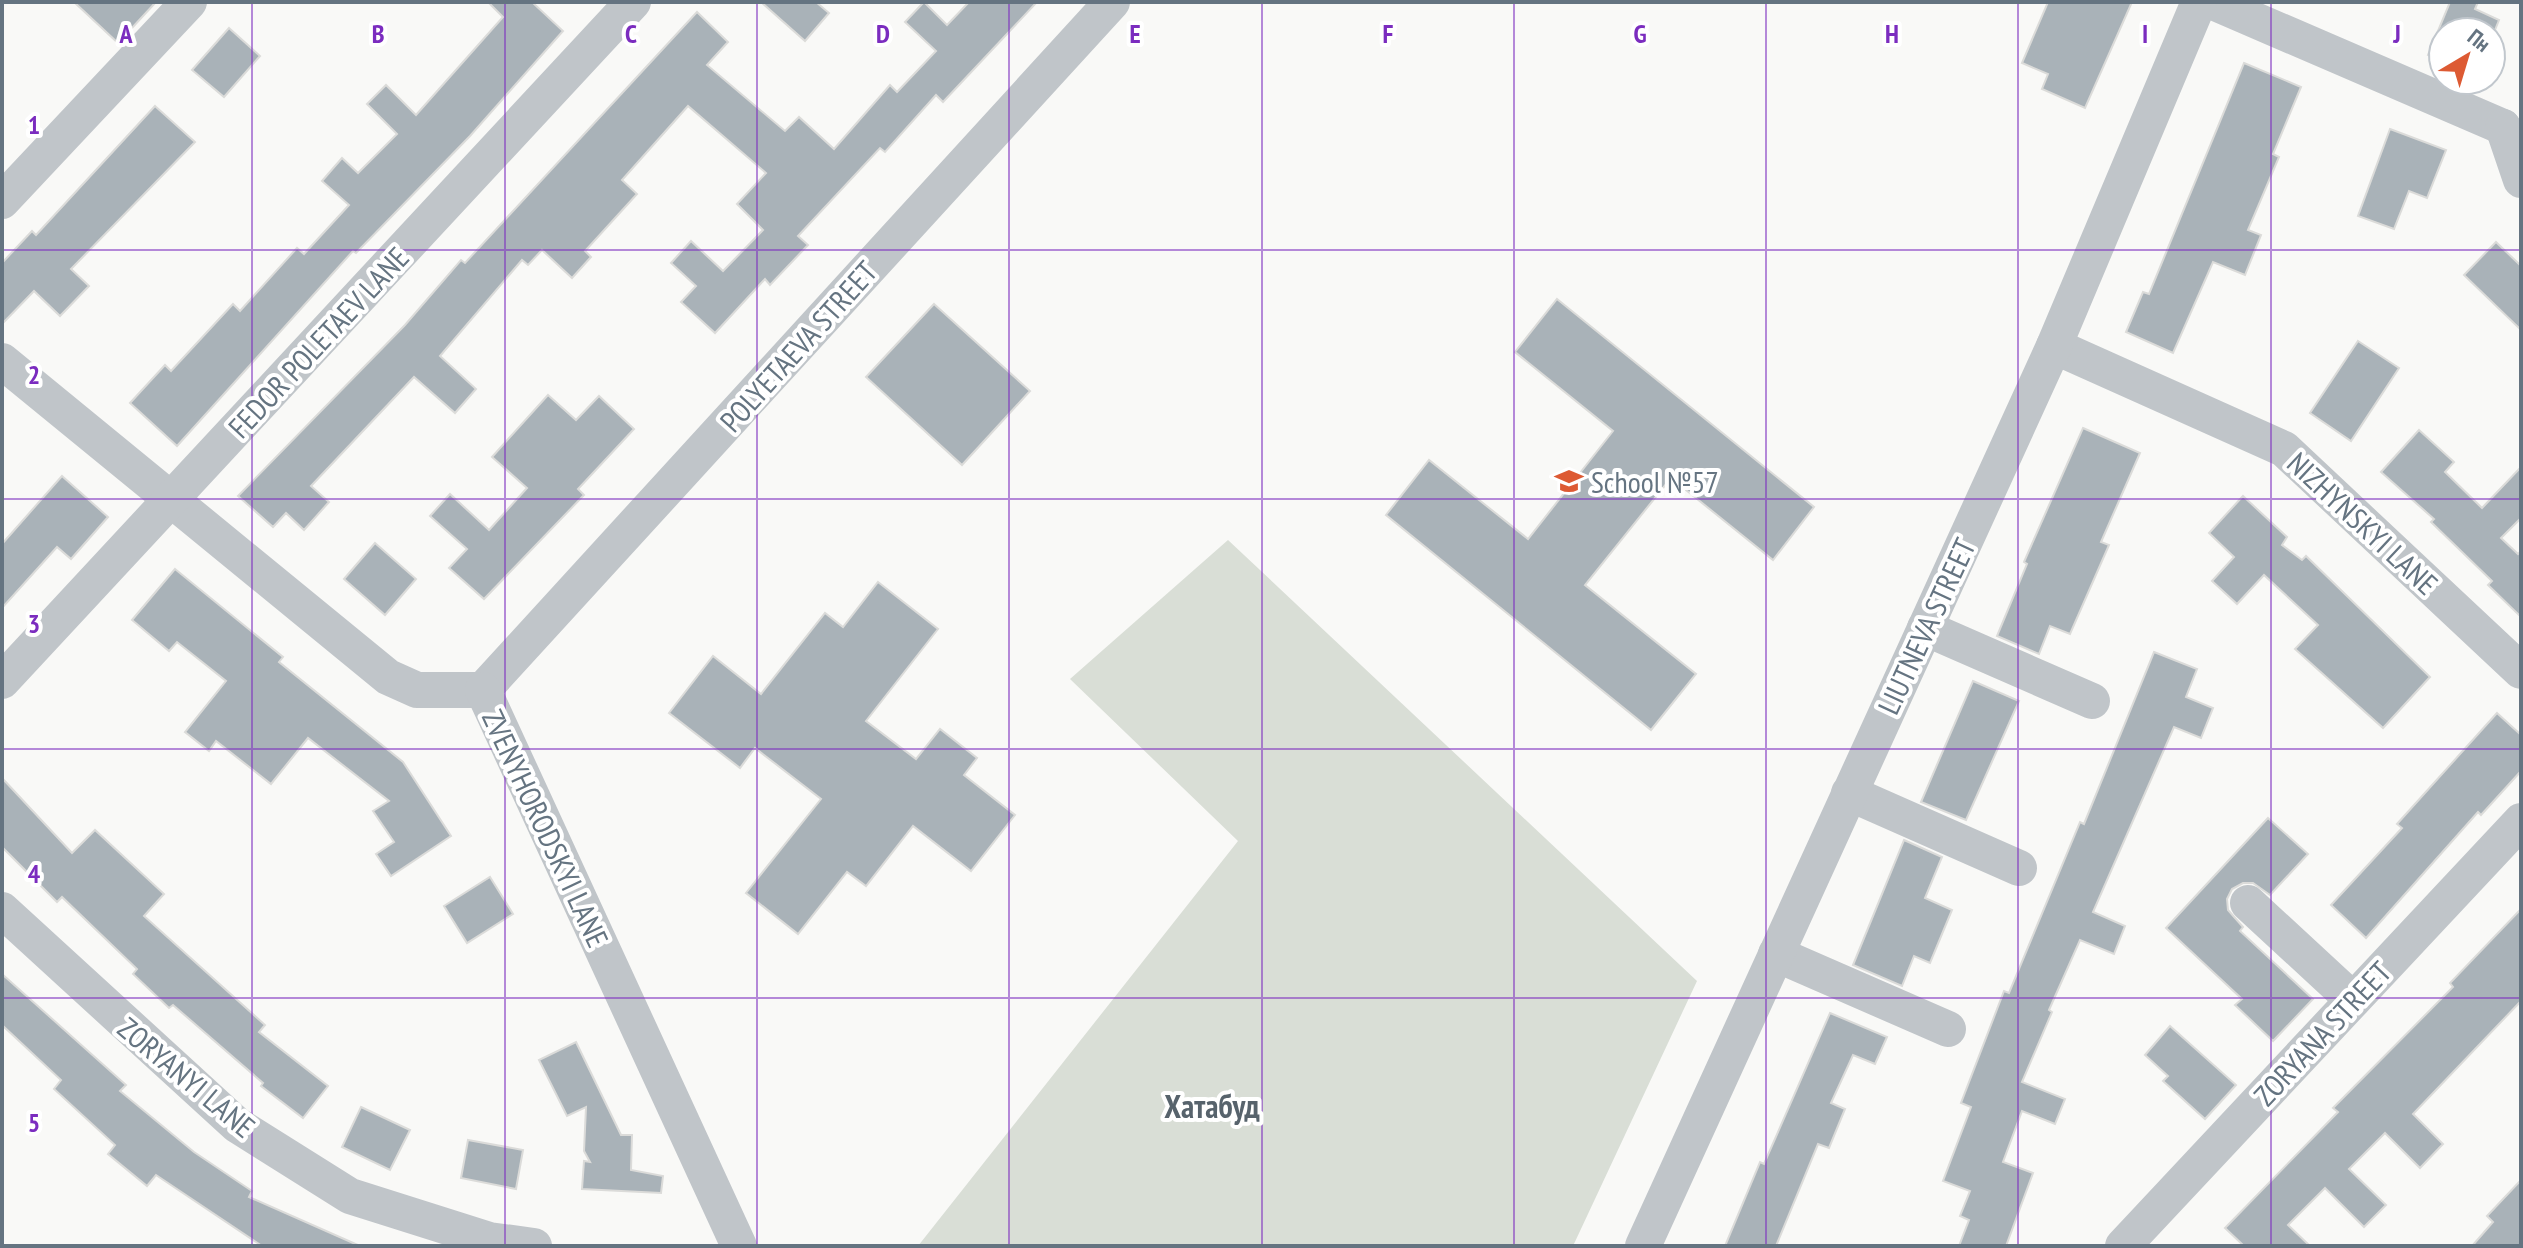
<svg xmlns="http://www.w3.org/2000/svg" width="2523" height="1248" font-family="'PT Sans Narrow',sans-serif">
  <rect width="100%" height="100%" fill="#f9f9f7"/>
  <path fill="#d9ded6" d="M 1228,540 L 1697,981 L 1573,1246 L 918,1246 L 1238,841 L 1070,679 Z"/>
  <g fill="#a9b2b8" stroke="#dbdbd9" stroke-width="2">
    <path d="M 74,2 L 156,2 L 118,43 Z"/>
    <path d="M 488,2 L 532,2 L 563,31 L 470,136 L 356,253 L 353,251 L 177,446 L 130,403 L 165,365 L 171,371 L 233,304 L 240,311 L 297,248 L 304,254 L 349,205 L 322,181 L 342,158 L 358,173 L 397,134 L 367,104 L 386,85 L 416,115 L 503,17 Z"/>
    <path d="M 761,2 L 816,2 L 829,13 L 805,41 Z"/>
    <path d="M 924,2 L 947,25 L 969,2 L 1037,2 L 943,102 L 936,95 L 885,152 L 880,148 L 798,236 L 808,245 L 770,285 L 765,279 L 715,333 L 681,302 L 696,286 L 671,263 L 691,241 L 723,271 L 763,230 L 737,204 L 766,173 L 688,106 L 622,180 L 637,194 L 585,251 L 591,257 L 572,278 L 542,250 L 528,265 L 522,260 L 440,356 L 476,389 L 455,413 L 414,377 L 311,486 L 329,502 L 304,530 L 286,513 L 273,527 L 238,496 L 405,325 L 461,260 L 465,263 L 697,12 L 728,42 L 707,65 L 785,131 L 799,117 L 834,149 L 890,85 L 897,92 L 936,51 L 905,22 Z"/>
    <path d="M 2048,2 L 2132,2 L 2085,108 L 2042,89 L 2048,74 L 2022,63 Z"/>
    <path d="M 2450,2 L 2478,2 L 2475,9 L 2499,20 L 2491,40 L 2491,32 L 2443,32 L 2443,61 L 2428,55 Z"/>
    <path d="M 229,28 L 260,56 L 224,97 L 192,70 Z"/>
    <path d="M 2244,63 L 2301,87 L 2273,154 L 2279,157 L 2248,230 L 2261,235 L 2245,275 L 2213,262 L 2173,353 L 2126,332 L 2143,292 L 2149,294 Z"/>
    <path d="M 155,106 L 195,142 L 71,269 L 89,286 L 60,316 L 34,291 L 2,324 L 2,263 L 32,231 L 36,235 Z"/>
    <path d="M 2390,129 L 2446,150 L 2427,198 L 2409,191 L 2394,229 L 2358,216 Z"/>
    <path d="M 2496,242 L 2521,266 L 2521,330 L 2464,275 Z"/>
    <path d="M 1557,299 L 1814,507 L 1773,560 L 1671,478 L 1585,585 L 1696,674 L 1651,730 L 1386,515 L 1429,460 L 1528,539 L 1613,431 L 1515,352 Z"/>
    <path d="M 934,304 L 1030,391 L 962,465 L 866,377 Z"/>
    <path d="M 2358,341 L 2399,368 L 2351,441 L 2310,413 Z"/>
    <path d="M 548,395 L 576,420 L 599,396 L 634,429 L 578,489 L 584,495 L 484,599 L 449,568 L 467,549 L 430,516 L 450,494 L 489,530 L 527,488 L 492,457 Z"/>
    <path d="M 2083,428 L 2140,453 L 2101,542 L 2109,545 L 2070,634 L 2050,626 L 2039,654 L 1997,636 L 2027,564 L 2024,562 Z"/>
    <path d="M 2419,430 L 2454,462 L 2445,472 L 2482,508 L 2521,467 L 2521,518 L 2501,538 L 2518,554 L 2521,551 L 2521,617 L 2488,585 L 2492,581 L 2431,522 L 2434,519 L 2381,472 Z"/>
    <path d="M 62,476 L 108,517 L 71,559 L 57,547 L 2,608 L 2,544 Z"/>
    <path d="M 2243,496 L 2287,537 L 2282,545 L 2302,560 L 2306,556 L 2430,677 L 2383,728 L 2295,649 L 2318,625 L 2264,575 L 2237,604 L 2212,581 L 2234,557 L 2209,533 Z"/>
    <path d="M 375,543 L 416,579 L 385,615 L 344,579 Z"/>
    <path d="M 175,569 L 283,657 L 279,662 L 403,762 L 451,836 L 391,876 L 376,854 L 394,842 L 373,811 L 389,801 L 308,738 L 271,784 L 216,741 L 209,751 L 185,732 L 226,681 L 177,642 L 169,651 L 132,620 Z"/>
    <path d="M 878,582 L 938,629 L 866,721 L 916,759 L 940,729 L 977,758 L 964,775 L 1015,815 L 971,871 L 913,826 L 866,886 L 847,872 L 798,934 L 746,893 L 821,799 L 755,748 L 740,768 L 669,713 L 713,656 L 761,694 L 825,613 L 843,627 Z"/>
    <path d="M 2154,652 L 2197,669 L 2186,697 L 2213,708 L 2201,738 L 2174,727 L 2093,912 L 2125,926 L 2114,954 L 2080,940 L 2049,1010 L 2052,1012 L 2022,1082 L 2065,1099 L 2055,1124 L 2022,1111 L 2003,1162 L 2033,1173 L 2006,1246 L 1959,1246 L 1969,1220 L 1960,1216 L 1970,1191 L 1943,1181 L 1971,1107 L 1961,1103 L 2004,991 L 2009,993 L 2080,822 L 2084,824 Z"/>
    <path d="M 1973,681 L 2019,701 L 1966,820 L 1921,802 Z"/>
    <path d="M 2497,713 L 2521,735 L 2521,771 L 2481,815 L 2478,812 L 2366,938 L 2331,905 L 2402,828 L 2397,824 Z"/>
    <path d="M 2,778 L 72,853 L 95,830 L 164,894 L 144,916 L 265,1025 L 259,1032 L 328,1086 L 303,1118 L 261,1086 L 263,1083 L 173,1005 L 169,1008 L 133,974 L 137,969 L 62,897 L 57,902 L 2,847 Z"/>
    <path d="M 2268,818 L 2308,854 L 2270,895 L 2253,883 L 2243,883 L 2232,889 L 2227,899 L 2228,910 L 2243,927 L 2240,931 L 2313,999 L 2273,1041 L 2235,1005 L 2242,999 L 2166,928 Z"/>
    <path d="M 1904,840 L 1942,857 L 1925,898 L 1952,910 L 1930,963 L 1914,956 L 1902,986 L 1853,965 Z"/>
    <path d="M 490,877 L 513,914 L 467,943 L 444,906 Z"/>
    <path d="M 2521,909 L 2521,1001 L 2413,1114 L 2443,1144 L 2420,1168 L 2385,1133 L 2349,1169 L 2386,1205 L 2364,1227 L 2325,1188 L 2288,1225 L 2310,1246 L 2244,1246 L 2225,1228 L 2338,1112 L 2333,1108 L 2453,987 L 2450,983 Z"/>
    <path d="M 2,974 L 126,1085 L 120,1091 L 194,1152 L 252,1191 L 249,1197 L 360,1246 L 262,1246 L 156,1175 L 147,1186 L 108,1154 L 115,1145 L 54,1089 L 61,1080 L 2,1025 Z"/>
    <path d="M 1830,1013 L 1887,1037 L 1875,1064 L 1853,1055 L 1831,1103 L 1845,1109 L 1829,1148 L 1818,1144 L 1776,1246 L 1725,1246 L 1760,1162 L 1764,1164 Z"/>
    <path d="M 2170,1026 L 2236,1085 L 2205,1119 L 2163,1081 L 2168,1076 L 2145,1055 Z"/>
    <path d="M 576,1042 L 621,1135 L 632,1135 L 631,1170 L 663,1176 L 661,1193 L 582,1189 L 584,1161 L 590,1162 L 584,1151 L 586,1107 L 567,1116 L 539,1060 Z"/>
    <path d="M 361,1107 L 410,1130 L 390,1170 L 342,1147 Z"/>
    <path d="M 468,1140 L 523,1150 L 516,1189 L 461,1178 Z"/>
    <path d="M 2521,1180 L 2521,1246 L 2472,1246 L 2493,1222 L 2487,1216 Z"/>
  </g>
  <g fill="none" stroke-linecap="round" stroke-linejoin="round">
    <g stroke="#c0c5c9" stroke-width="36">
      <path d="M 2213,2 L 2503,127"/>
      <path d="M 2503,127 L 2521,180"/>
      <path d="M 2,201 L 189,2"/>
      <path d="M 2054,346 L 2284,449 L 2521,671"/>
      <path d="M 2,361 L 388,677 L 417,690 L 483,690"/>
      <path d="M 1925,628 L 2092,701"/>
      <path d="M 2,681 L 633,2"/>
      <path d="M 483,690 L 1112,2"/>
      <path d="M 483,690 L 739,1246"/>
      <path d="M 1849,793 L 2019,868"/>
      <path d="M 2248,903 L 2353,1000"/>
      <path d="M 2,910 L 237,1125 L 350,1196 L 489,1240 L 534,1246"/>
      <path d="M 1776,954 L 1948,1029"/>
      <path d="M 1643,1246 L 2054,346 L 2199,2"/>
      <path d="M 2123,1246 L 2521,821"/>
    </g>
  </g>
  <path fill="none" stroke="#7b2cbf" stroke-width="2" stroke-opacity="0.55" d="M 252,2 L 252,1246M 505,2 L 505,1246M 757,2 L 757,1246M 1009,2 L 1009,1246M 1262,2 L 1262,1246M 1514,2 L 1514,1246M 1766,2 L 1766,1246M 2018,2 L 2018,1246M 2271,2 L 2271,1246M 2,250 L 2521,250M 2,499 L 2521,499M 2,749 L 2521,749M 2,998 L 2521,998"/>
  <defs>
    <symbol id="school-bare" viewBox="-9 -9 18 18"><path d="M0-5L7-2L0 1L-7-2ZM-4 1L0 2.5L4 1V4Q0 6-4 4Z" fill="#dd5a33" stroke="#fff" stroke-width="2.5" paint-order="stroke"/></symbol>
  </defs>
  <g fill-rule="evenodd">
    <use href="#school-bare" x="1549" y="461" width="40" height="40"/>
  </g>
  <g text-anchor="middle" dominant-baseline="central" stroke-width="8" stroke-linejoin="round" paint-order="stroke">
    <g font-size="30" fill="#657481" stroke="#fff">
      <text transform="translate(318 342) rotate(-47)">FEDOR POLETAEV LANE</text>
      <text transform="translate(798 346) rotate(-48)">POLYETAEVA STREET</text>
      <text transform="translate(2363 523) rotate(43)">NIZHYNSKYI LANE</text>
      <text transform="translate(1926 626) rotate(-65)">LIUTNEVA STREET</text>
      <text transform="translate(546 828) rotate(65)">ZVENYHORODSKYI LANE</text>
      <text transform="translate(2322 1033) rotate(-47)">ZORYANA STREET</text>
      <text transform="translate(187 1077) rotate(40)">ZORYANYI LANE</text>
    </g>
    <g font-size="30" fill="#657481" stroke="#fff" text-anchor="start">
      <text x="1591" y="481">School №57</text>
    </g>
    <g font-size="32" font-weight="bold" fill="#57636c" stroke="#fff">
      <text x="1212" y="1106">Хатабуд</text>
    </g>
  </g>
  <g font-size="26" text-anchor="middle" font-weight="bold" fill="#7b2cbf" stroke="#fff" stroke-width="8" stroke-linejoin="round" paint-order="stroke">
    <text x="126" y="43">A</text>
    <text x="378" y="43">B</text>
    <text x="631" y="43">C</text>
    <text x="883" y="43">D</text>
    <text x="1135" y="43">E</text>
    <text x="1388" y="43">F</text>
    <text x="1640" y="43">G</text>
    <text x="1892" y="43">H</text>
    <text x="2145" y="43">I</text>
    <text x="2397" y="43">J</text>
    <text x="34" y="134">1</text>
    <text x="34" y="384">2</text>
    <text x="34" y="633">3</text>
    <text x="34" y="883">4</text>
    <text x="34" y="1132">5</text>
  </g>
  <rect width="2523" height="1248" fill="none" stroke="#657481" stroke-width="8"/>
  <g transform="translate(2467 56) rotate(38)"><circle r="38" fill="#ffffff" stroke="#c1c7cd" stroke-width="2"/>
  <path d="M0-6L14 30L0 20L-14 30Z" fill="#dd5a33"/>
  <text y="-12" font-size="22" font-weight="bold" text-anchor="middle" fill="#657481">Пн</text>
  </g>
</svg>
